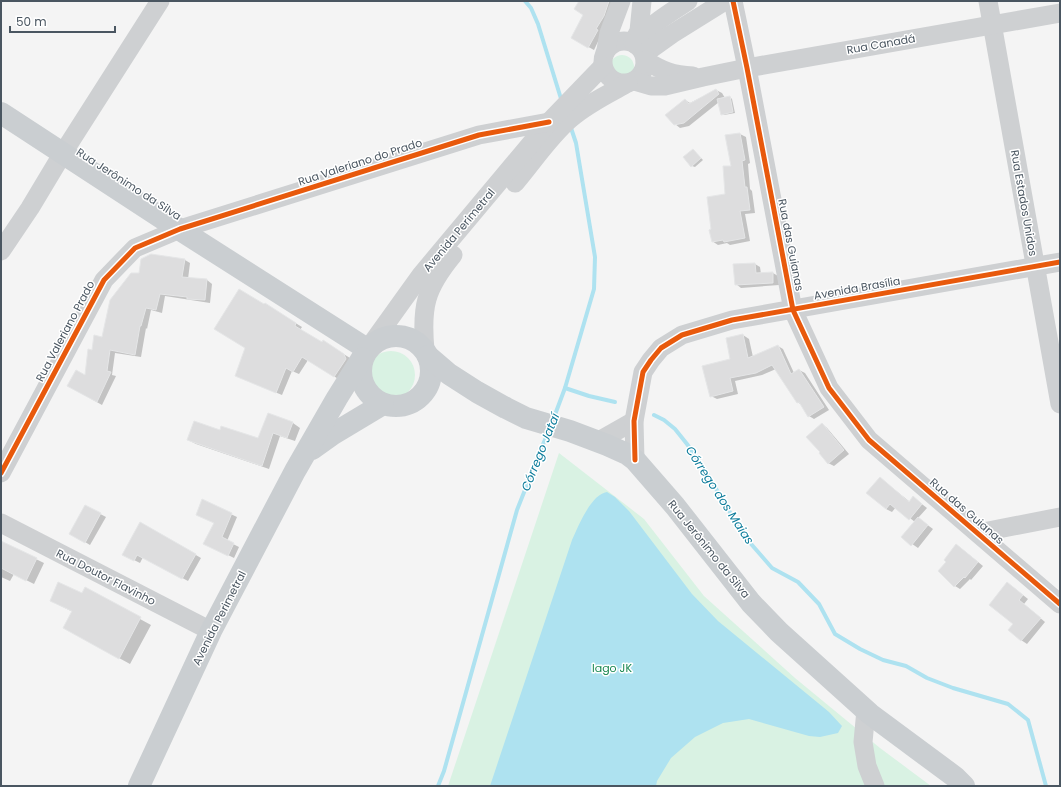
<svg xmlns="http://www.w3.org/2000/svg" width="1061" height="787" font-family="Poppins,sans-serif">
  <rect width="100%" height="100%" fill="#f4f4f4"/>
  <g fill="#d9f2e3">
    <circle cx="622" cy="67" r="12"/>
    <circle cx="391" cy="375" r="24"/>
    <path d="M 559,453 L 644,519 L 704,596 L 795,678 L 880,748 L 931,786 L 448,786 Z"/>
  </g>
  <path fill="#aee2f0" d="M 607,492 L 615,497 L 629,511 L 692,594 L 718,621 L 829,712 L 842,726 L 838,733 L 820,737 L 809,736 L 749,719 L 723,723 L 695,737 L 671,758 L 657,781 L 656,786 L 490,786 L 572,540 C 578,527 591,494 607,492 Z"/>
  <g fill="#0003">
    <path d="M 580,1 L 615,1 L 602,33 L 594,50 L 572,38 L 585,15 Z"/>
    <path d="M 716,90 L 722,93 L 725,98 L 730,97 L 732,99 L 735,113 L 724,115 L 722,114 L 719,102 L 689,126 L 680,128 L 675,124 L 685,100 L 690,103 Z"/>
    <path d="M 740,134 L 746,137 L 750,163 L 748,164 L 750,189 L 752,191 L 755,213 L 745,214 L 750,241 L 730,245 L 727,243 L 718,245 L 712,241 L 712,230 L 726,195 L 732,166 L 726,136 Z"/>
    <path d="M 693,150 L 703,160 L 695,167 L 692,166 Z"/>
    <path d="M 151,255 L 185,260 L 190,263 L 188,279 L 207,280 L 212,284 L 210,303 L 165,296 L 162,313 L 151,310 L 147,329 L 146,328 L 141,357 L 115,353 L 112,375 L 116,376 L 102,405 L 68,386 L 86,377 L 92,351 L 103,338 Z"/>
    <path d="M 755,264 L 760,267 L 761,274 L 773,273 L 778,276 L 779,285 L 741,288 L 736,284 Z"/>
    <path d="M 264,306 L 271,308 L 302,327 L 300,330 L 322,344 L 329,345 L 350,358 L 340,380 L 308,360 L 299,374 L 292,371 L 282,395 L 236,376 Z"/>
    <path d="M 743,335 L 749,339 L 753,357 L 778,346 L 783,349 L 794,373 L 799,370 L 805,373 L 829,410 L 814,419 L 809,416 L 802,405 L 797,402 L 776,369 L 762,375 L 735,381 L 738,394 L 717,399 L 711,396 Z"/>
    <path d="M 268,414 L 293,423 L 300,428 L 295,441 L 280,436 L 269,469 L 196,444 L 188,440 L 221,432 L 258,439 Z"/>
    <path d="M 822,424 L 827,428 L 849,454 L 834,466 L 828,463 Z"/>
    <path d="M 880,478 L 910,502 L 914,498 L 927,508 L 918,518 L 933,529 L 918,548 L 902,537 L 915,522 L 896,507 L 892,512 L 886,509 Z"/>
    <path d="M 203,501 L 237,517 L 227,541 L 239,547 L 234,558 L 210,546 L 214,523 Z"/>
    <path d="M 85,506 L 106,517 L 90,545 L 70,533 Z"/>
    <path d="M 141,523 L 201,558 L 188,581 L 143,557 L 140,563 L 124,555 Z"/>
    <path d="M 1,542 L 44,563 L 34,584 L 14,574 L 10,581 L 1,577 Z"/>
    <path d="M 957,545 L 983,566 L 971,580 L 970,579 L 960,589 L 955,586 Z"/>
    <path d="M 1013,587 L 1028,599 L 1024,604 L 1045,622 L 1027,644 L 1021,640 L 1014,624 Z"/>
    <path d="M 85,589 L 151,625 L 130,664 L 75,634 L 73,612 L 51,601 L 82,594 Z"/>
  </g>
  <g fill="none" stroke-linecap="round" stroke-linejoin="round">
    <g stroke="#aee2f0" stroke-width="4">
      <path d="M 525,1 L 531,8 L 538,24 L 562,102"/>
      <path d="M 565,388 L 589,396 L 615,402"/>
      <path d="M 654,415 L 664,420 L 675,429 L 687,444 L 705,470 L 725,504 L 745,537 L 772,568 L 798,582 L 819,604 L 835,634 L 860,649 L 883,660 L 906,666 L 927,678 L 953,688 L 1008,704 L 1028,720 L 1046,786"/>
      <path d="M 553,420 L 565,388 L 594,289 L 595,257 L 576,143 L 570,125"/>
      <path d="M 438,786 L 444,771 L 517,510 L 548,432"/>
    </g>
  </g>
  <g fill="#ddddde" stroke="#e5e6e7">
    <path d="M 579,1 L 609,1 L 604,16 L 596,29 L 598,30 L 588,48 L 571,38 L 583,15 L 574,9 Z"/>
    <path d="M 716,89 L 719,94 L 684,123 L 674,125 L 665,115 L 685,99 L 689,104 Z"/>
    <path d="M 730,96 L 733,112 L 721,115 L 717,99 Z"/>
    <path d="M 740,133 L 745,160 L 742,161 L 745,187 L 747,187 L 750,210 L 740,211 L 745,238 L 724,242 L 723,240 L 712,242 L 709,230 L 711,229 L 707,197 L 725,194 L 723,166 L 731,166 L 725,135 Z"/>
    <path d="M 693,149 L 701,158 L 691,167 L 683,157 Z"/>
    <path d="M 151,254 L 185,259 L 182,277 L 207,279 L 205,300 L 187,299 L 187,297 L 160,294 L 156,310 L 146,308 L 141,326 L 140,326 L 135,355 L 110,350 L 107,371 L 111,372 L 97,402 L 67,386 L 76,370 L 85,375 L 88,349 L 92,350 L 94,335 L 102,337 L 110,300 L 131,273 L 139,273 L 141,259 Z"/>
    <path d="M 755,263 L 756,273 L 773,272 L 773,283 L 735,285 L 733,264 Z"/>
    <path d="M 239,289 L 264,304 L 265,303 L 296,323 L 295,326 L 322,342 L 323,340 L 344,354 L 346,359 L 334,377 L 302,357 L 293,372 L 286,368 L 276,393 L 235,376 L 245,348 L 214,329 Z"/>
    <path d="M 743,334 L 748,358 L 778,345 L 791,374 L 799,369 L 824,407 L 808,417 L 799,402 L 797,403 L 772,365 L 756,373 L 730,378 L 733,391 L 710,397 L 702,366 L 730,359 L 726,338 Z"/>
    <path d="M 268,413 L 293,422 L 287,438 L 273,433 L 262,466 L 187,440 L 194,421 L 220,430 L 221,426 L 258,438 Z"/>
    <path d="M 822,423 L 844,450 L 828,464 L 819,453 L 820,452 L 806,437 Z"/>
    <path d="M 880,477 L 909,502 L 913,496 L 922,504 L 909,520 L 890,504 L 886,509 L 866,493 Z"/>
    <path d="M 202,499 L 232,513 L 222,537 L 234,543 L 228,556 L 203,544 L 214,523 L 196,515 Z"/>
    <path d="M 85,505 L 101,513 L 85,543 L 69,534 Z"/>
    <path d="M 918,517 L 928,525 L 911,546 L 901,537 Z"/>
    <path d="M 140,522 L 196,554 L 182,579 L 137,555 L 134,561 L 122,555 Z"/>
    <path d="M 1,541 L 37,558 L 26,581 L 1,568 Z"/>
    <path d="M 956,544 L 978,562 L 965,578 L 964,577 L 954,587 L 938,571 L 946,562 L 944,560 Z"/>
    <path d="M 58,582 L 82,593 L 85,587 L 141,617 L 119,659 L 63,628 L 72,611 L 50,601 Z"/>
    <path d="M 1007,582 L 1023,595 L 1019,600 L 1041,618 L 1021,641 L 1008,630 L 1013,624 L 989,605 Z"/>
  </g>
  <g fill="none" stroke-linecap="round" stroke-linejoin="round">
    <g stroke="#ced0d2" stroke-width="19">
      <path d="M 733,1 L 747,68 L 793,310 L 829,388 L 869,440 L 1060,604"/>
      <path d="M 988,1 L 1060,404"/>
      <circle cx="624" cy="62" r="21"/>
      <path d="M 633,42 L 639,31 L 642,1"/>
      <path d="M 635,44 C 649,25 668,14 688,1"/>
      <path d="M 606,50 L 609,33 L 621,1"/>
      <path d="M 644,54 L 672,34 L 725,1"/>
      <path d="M 645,60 C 662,71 673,75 693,76"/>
      <path d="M 634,81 L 651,86 L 665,86 L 703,77 L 747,68 L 1060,13"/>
      <path d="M 515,183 C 533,162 549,137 570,119 C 587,104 608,94 628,83"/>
      <path d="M 1,251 L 30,208 L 63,153 L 160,1"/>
      <path d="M 370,346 L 421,275 L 549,122 L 603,66"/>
      <path d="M 425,350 C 421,307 425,289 453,255"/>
      <path d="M 597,442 L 634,421"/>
      <path d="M 635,460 L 634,421 L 643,372 L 651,360 L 661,348 L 682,335 L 732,320 L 1060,262"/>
      <path d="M 1,473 L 104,280 L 135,248 L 180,229 L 479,135 L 549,122"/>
      <path d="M 1,523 L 211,631"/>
      <path d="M 978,533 L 1060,517"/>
      <path d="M 866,710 L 863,742 L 867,766 L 875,786"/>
    </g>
    <g stroke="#caced1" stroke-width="22">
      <path d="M 1,113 L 174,226 L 367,349"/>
      <circle cx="396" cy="371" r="35"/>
      <path d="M 428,356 L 449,374 L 477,392 L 506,408 L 526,418 L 570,431 L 607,445 L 627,454 L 635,460 L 675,506 L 751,603 L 779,632 L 870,714 L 955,777 L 964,786"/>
      <path d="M 312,449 L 333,434 L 383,404"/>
      <path d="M 139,786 L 211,631 L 295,471 L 337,398 L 362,358"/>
    </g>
    <defs>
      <g id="cycleway">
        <path d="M 733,1 L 747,68 L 793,310 L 829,388 L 869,440 L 1060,604"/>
        <path d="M 635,460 L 634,421 L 643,372 L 651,360 L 661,348 L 682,335 L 732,320 L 1060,262"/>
        <path d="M 1,473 L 104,280 L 135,248 L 180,229 L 479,135 L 549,122"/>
      </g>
    </defs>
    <use href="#cycleway" stroke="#fff" stroke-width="8"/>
    <use href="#cycleway" stroke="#e8590c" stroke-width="5"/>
  </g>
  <g text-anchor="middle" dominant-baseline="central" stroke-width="3" stroke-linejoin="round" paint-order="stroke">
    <g font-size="11" fill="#4a5661" stroke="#fff">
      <text transform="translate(881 44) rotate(-10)">Rua Canadá</text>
      <text transform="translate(360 162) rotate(-18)">Rua Valeriano do Prado</text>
      <text transform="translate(129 184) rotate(33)">Rua Jerônimo da Silva</text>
      <text transform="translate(1024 203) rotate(80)">Rua Estados Unidos</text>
      <text transform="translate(459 230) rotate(-50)">Avenida Perimetral</text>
      <text transform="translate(791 245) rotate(79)">Rua das Guianas</text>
      <text transform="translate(857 288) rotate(-10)">Avenida Brasília</text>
      <text transform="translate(65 331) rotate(-62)">Rua Valeriano Prado</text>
      <text transform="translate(967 511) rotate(41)">Rua das Guianas</text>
      <text transform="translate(709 549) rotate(51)">Rua Jerônimo da Silva</text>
      <text transform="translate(106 577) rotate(27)">Rua Doutor Flavinho</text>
      <text transform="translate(219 618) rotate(-63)">Avenida Perimetral</text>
    </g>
    <g font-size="11" fill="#17864f" stroke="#fff">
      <text x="612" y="668">lago JK</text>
    </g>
    <g font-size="12" font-style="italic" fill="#0c7c9b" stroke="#fff">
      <text transform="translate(540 452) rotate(-68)">Córrego Jataí</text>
      <text transform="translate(720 495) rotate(57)">Córrego dos Maias</text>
    </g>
  </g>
  <rect width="1061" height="787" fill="none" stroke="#4a5661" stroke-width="4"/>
  <path d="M10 26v6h105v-6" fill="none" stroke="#4a5661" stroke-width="2"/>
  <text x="16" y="26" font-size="12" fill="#4a5661" stroke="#ffffff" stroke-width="3" paint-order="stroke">50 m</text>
</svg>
